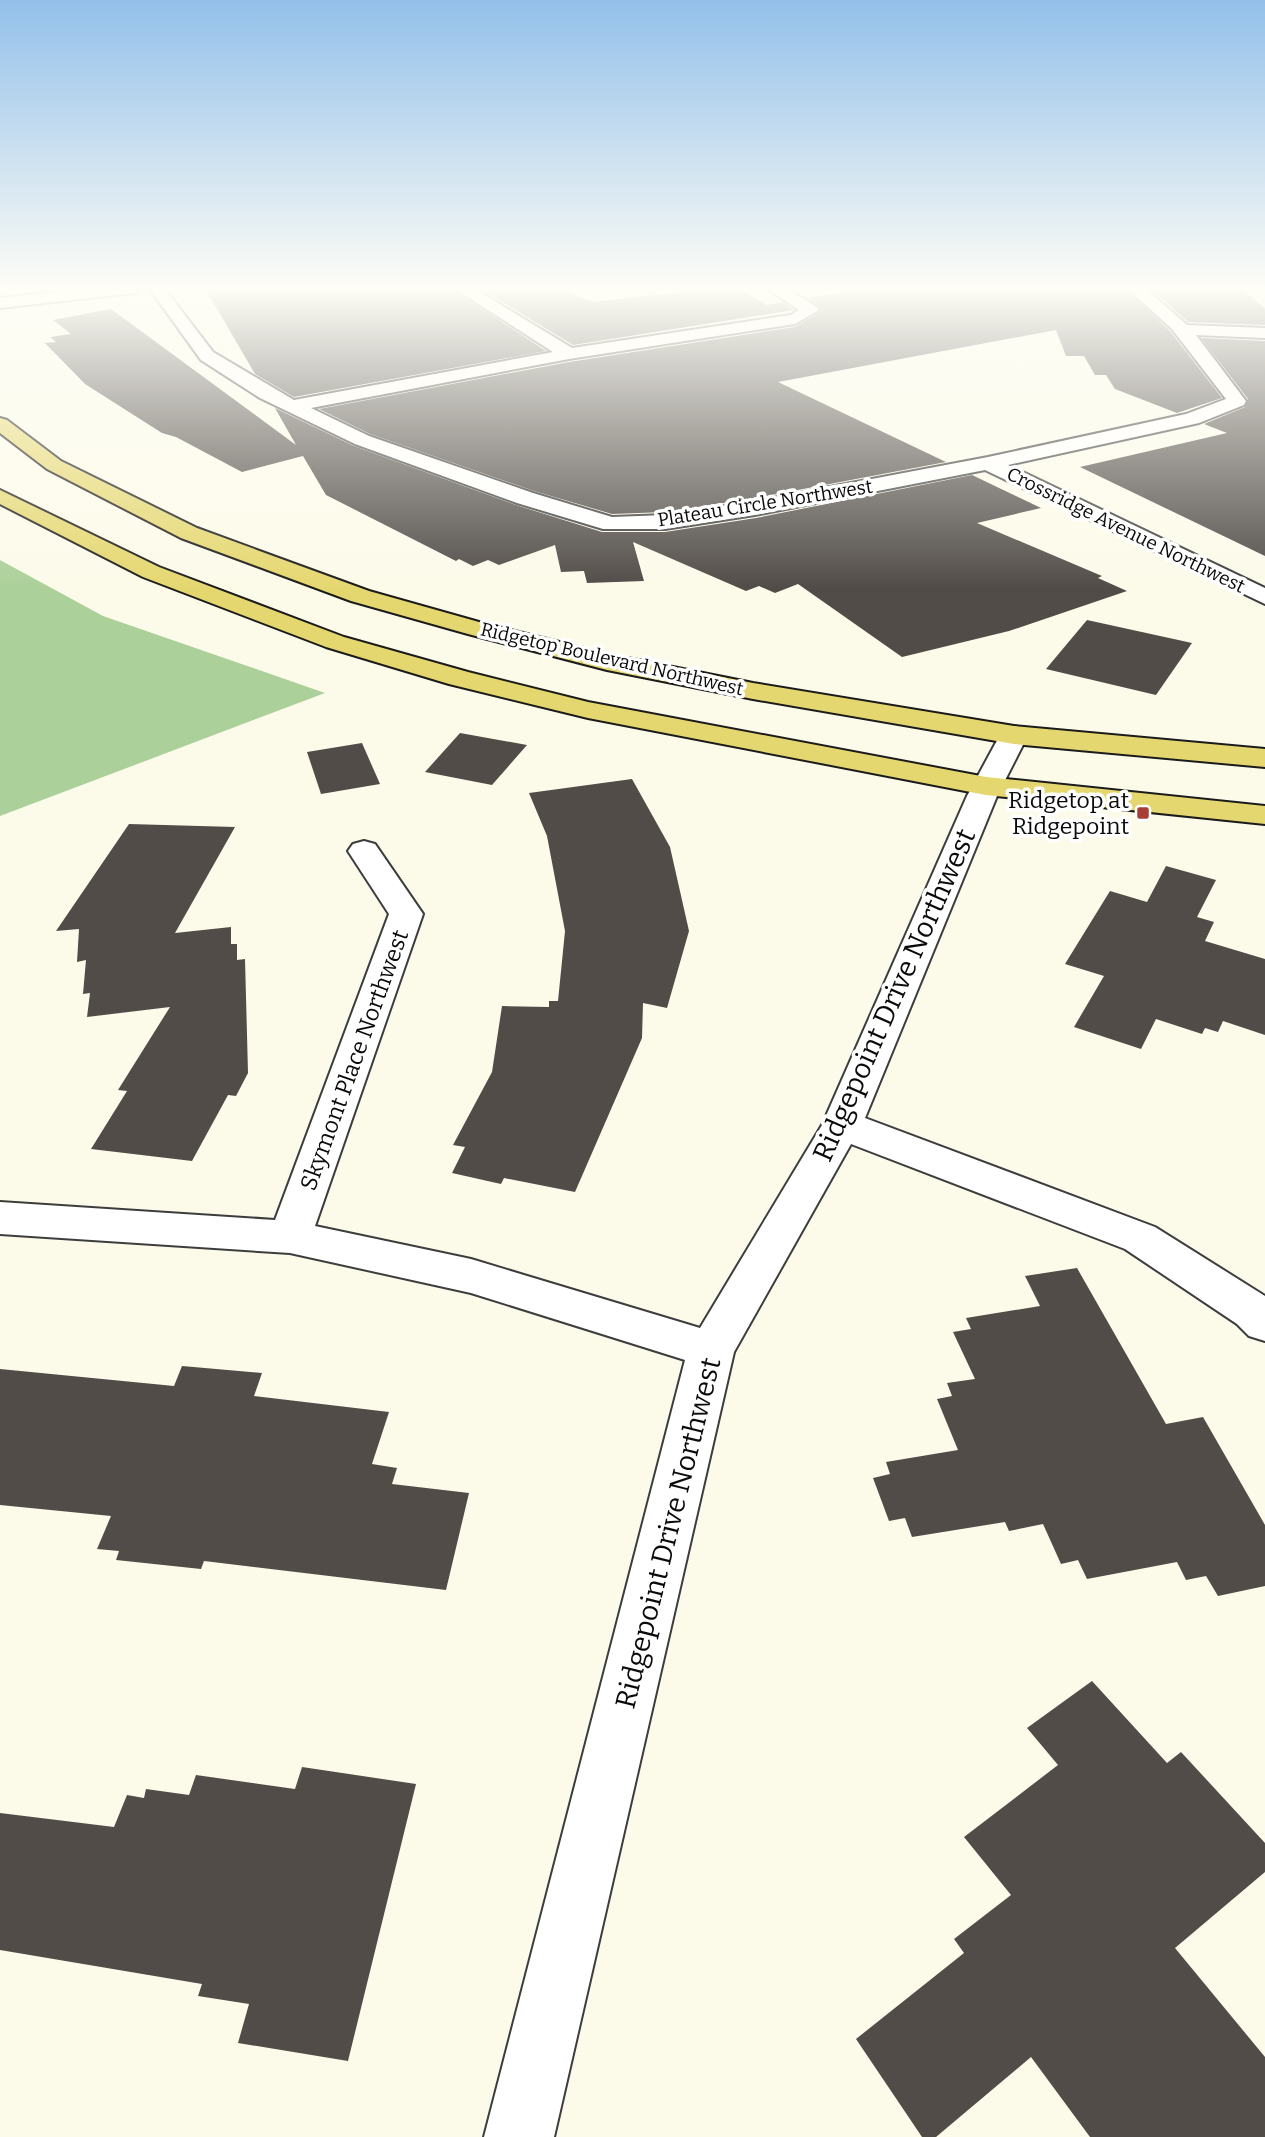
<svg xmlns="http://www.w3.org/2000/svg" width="1265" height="2137" font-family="Bitter,serif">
  <rect width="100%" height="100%" fill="#fcfbea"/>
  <path fill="#acd09a" d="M 0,560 L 103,616 L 325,693 L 0,816 Z"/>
  <g fill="#514c48">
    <path d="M 205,288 L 451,288 L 546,351 L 294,397 L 255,374 Z"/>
    <path d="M 479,288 L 556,288 L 594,302 L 715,288 L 739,288 L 767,305 L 783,302 L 794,310 L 573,345 Z"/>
    <path d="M 870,288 L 1125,288 L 1170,331 L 1222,398 L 1177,413 L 1115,389 L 1106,375 L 1095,375 L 1084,356 L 1066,356 L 1056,330 L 778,382 L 946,462 L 755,498 L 665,512 L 612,514 L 534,491 L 370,434 L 319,409 L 569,362 L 795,327 L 822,311 L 818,305 L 808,298 Z"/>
    <path d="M 1150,288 L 1236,289 L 1245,292 L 1265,308 L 1265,325 L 1188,322 Z"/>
    <path d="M 111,309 L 296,445 L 275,408 L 354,446 L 516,505 L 602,532 L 665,532 L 756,518 L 972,475 L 1041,508 L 977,523 L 1102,576 L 1098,578 L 1127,591 L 1009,631 L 902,657 L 798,584 L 775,593 L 759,586 L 746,591 L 633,542 L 644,581 L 587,583 L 584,571 L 561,572 L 555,545 L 499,565 L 488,560 L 473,566 L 459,559 L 456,561 L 326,495 L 303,456 L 242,472 L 176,437 L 162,433 L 85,384 L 45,343 L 56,342 L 50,337 L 71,334 L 53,320 Z"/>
    <path d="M 1201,338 L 1265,341 L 1265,556 L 1080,467 L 1227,433 L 1204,424 L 1245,407 L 1248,399 Z"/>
    <path d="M 1087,620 L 1192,643 L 1156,695 L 1046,669 Z"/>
    <path d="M 460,733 L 527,745 L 492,785 L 425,772 Z"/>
    <path d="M 362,743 L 380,784 L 321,794 L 307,752 Z"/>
    <path d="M 632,779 L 670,847 L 689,931 L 667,1008 L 643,1003 L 642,1038 L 575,1192 L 504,1178 L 501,1184 L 452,1173 L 465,1147 L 453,1145 L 492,1072 L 502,1006 L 549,1007 L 549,1001 L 558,1001 L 565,931 L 547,836 L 529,793 Z"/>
    <path d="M 129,824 L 235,827 L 175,933 L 231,927 L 231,944 L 237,944 L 237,960 L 245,959 L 248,1073 L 236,1096 L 228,1095 L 192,1161 L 91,1149 L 127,1091 L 118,1090 L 170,1007 L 87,1017 L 90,993 L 83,994 L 86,960 L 77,962 L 79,929 L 56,931 Z"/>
    <path d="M 1166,866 L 1216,880 L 1197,917 L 1214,922 L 1205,941 L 1265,959 L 1265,1035 L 1223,1021 L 1218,1032 L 1205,1028 L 1202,1034 L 1156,1019 L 1141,1049 L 1074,1027 L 1104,976 L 1065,964 L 1110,891 L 1147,902 Z"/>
    <path d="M 1077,1268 L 1166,1424 L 1203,1417 L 1265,1525 L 1265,1586 L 1218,1596 L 1206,1576 L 1186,1580 L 1177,1562 L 1087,1579 L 1078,1560 L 1061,1564 L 1043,1524 L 1009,1531 L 1005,1522 L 912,1537 L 905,1518 L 889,1521 L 873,1478 L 890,1474 L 886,1462 L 958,1450 L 937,1399 L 952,1396 L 947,1383 L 975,1379 L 953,1332 L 971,1329 L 966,1318 L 1040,1306 L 1025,1276 Z"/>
    <path d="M 182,1366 L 262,1373 L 254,1396 L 389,1412 L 372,1464 L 397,1468 L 392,1484 L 469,1493 L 446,1590 L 204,1561 L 201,1569 L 116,1560 L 119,1551 L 97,1549 L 111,1516 L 0,1505 L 0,1369 L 174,1386 Z"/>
    <path d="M 1092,1681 L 1167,1763 L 1181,1752 L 1265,1843 L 1265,1872 L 1175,1948 L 1265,2057 L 1265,2137 L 1090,2137 L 1031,2057 L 936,2137 L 922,2137 L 856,2039 L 964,1953 L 954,1939 L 1011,1895 L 964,1837 L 1058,1765 L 1027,1728 Z"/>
    <path d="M 302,1767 L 416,1784 L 348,2061 L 238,2043 L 249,2004 L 198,1996 L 202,1984 L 0,1950 L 0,1813 L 114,1827 L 127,1795 L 144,1798 L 146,1789 L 189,1795 L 196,1775 L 295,1789 Z"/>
  </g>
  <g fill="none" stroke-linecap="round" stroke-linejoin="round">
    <defs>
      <g id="minor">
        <path d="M 88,288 L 141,288 L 134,293 L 0,308 L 0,298 Z"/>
        <path d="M 149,288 L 164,288 L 213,352 L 294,400 L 553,352 L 454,288 L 473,288 L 572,348 L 791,315 L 799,310 L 767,288 L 786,288 L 817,307 L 819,310 L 795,324 L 569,359 L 311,408 L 369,436 L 533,493 L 612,517 L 665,515 L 755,501 L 988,457 L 1186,414 L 1226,399 L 1172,329 L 1127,288 L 1145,288 L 1187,325 L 1265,328 L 1265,338 L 1196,335 L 1246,401 L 1244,405 L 1199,423 L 1008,465 L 1265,588 L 1265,604 L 985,470 L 755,515 L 665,529 L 603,529 L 517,503 L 355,444 L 260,398 L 201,360 Z"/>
        <path d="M 1014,726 L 1024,729 L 1028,735 L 997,796 L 865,1118 L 1155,1227 L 1265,1296 L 1265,1341 L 1249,1336 L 1237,1324 L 1125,1249 L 851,1144 L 734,1352 L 554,2137 L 484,2137 L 685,1360 L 471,1293 L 290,1253 L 0,1234 L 0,1202 L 275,1220 L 389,914 L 348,851 L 353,844 L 364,841 L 375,844 L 423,914 L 315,1226 L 471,1259 L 700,1328 L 822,1125 L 967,796 L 1000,735 L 1004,729 Z"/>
      </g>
      <g id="major">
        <path d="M 0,418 L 7,420 L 61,461 L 197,528 L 369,591 L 486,624 L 608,654 L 753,683 L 1014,726 L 1265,749 L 1265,767 L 1014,744 L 753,699 L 607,670 L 468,634 L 351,601 L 181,538 L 47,469 L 0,433 Z"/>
        <path d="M 0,490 L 159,567 L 344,637 L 468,672 L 588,702 L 986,777 L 1265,806 L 1265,824 L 986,795 L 588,718 L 449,684 L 326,647 L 143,577 L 0,504 Z"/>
      </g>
    </defs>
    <use href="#minor" stroke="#3d3d3d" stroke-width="4"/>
    <use href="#major" stroke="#1b1b1b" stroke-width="4"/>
    <use href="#minor" fill="#fff" fill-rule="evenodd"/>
    <use href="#major" fill="#e5d770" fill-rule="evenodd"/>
  </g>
  <linearGradient id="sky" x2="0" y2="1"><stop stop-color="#93c0ea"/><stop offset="0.49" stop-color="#fefdf6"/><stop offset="1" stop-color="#fefdf6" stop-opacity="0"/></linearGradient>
  <rect width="1265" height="588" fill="url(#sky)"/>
  <rect fill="#a63e36" stroke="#fff" stroke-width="2.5" x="1136" y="806" width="14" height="14" rx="3.5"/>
  <g text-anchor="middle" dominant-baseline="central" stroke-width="7" stroke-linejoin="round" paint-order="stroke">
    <g font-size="19" fill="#0a0a0a" stroke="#fff">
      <text transform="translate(765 503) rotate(-9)">Plateau Circle Northwest</text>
      <text transform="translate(1126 530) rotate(26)">Crossridge Avenue Northwest</text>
      <text transform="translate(612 659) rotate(13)">Ridgetop Boulevard Northwest</text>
    </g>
    <g font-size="23" fill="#0a0a0a" stroke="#fff" text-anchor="end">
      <text x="1129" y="800">Ridgetop at<tspan x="1129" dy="26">Ridgepoint</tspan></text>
    </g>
    <g font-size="23" fill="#0a0a0a" stroke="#fff">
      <text transform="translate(354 1060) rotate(-70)">Skymont Place Northwest</text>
    </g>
    <g font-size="28" fill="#0a0a0a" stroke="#fff">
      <text transform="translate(894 995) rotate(-66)">Ridgepoint Drive Northwest</text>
      <text transform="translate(668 1533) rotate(-76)">Ridgepoint Drive Northwest</text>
    </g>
  </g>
</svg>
